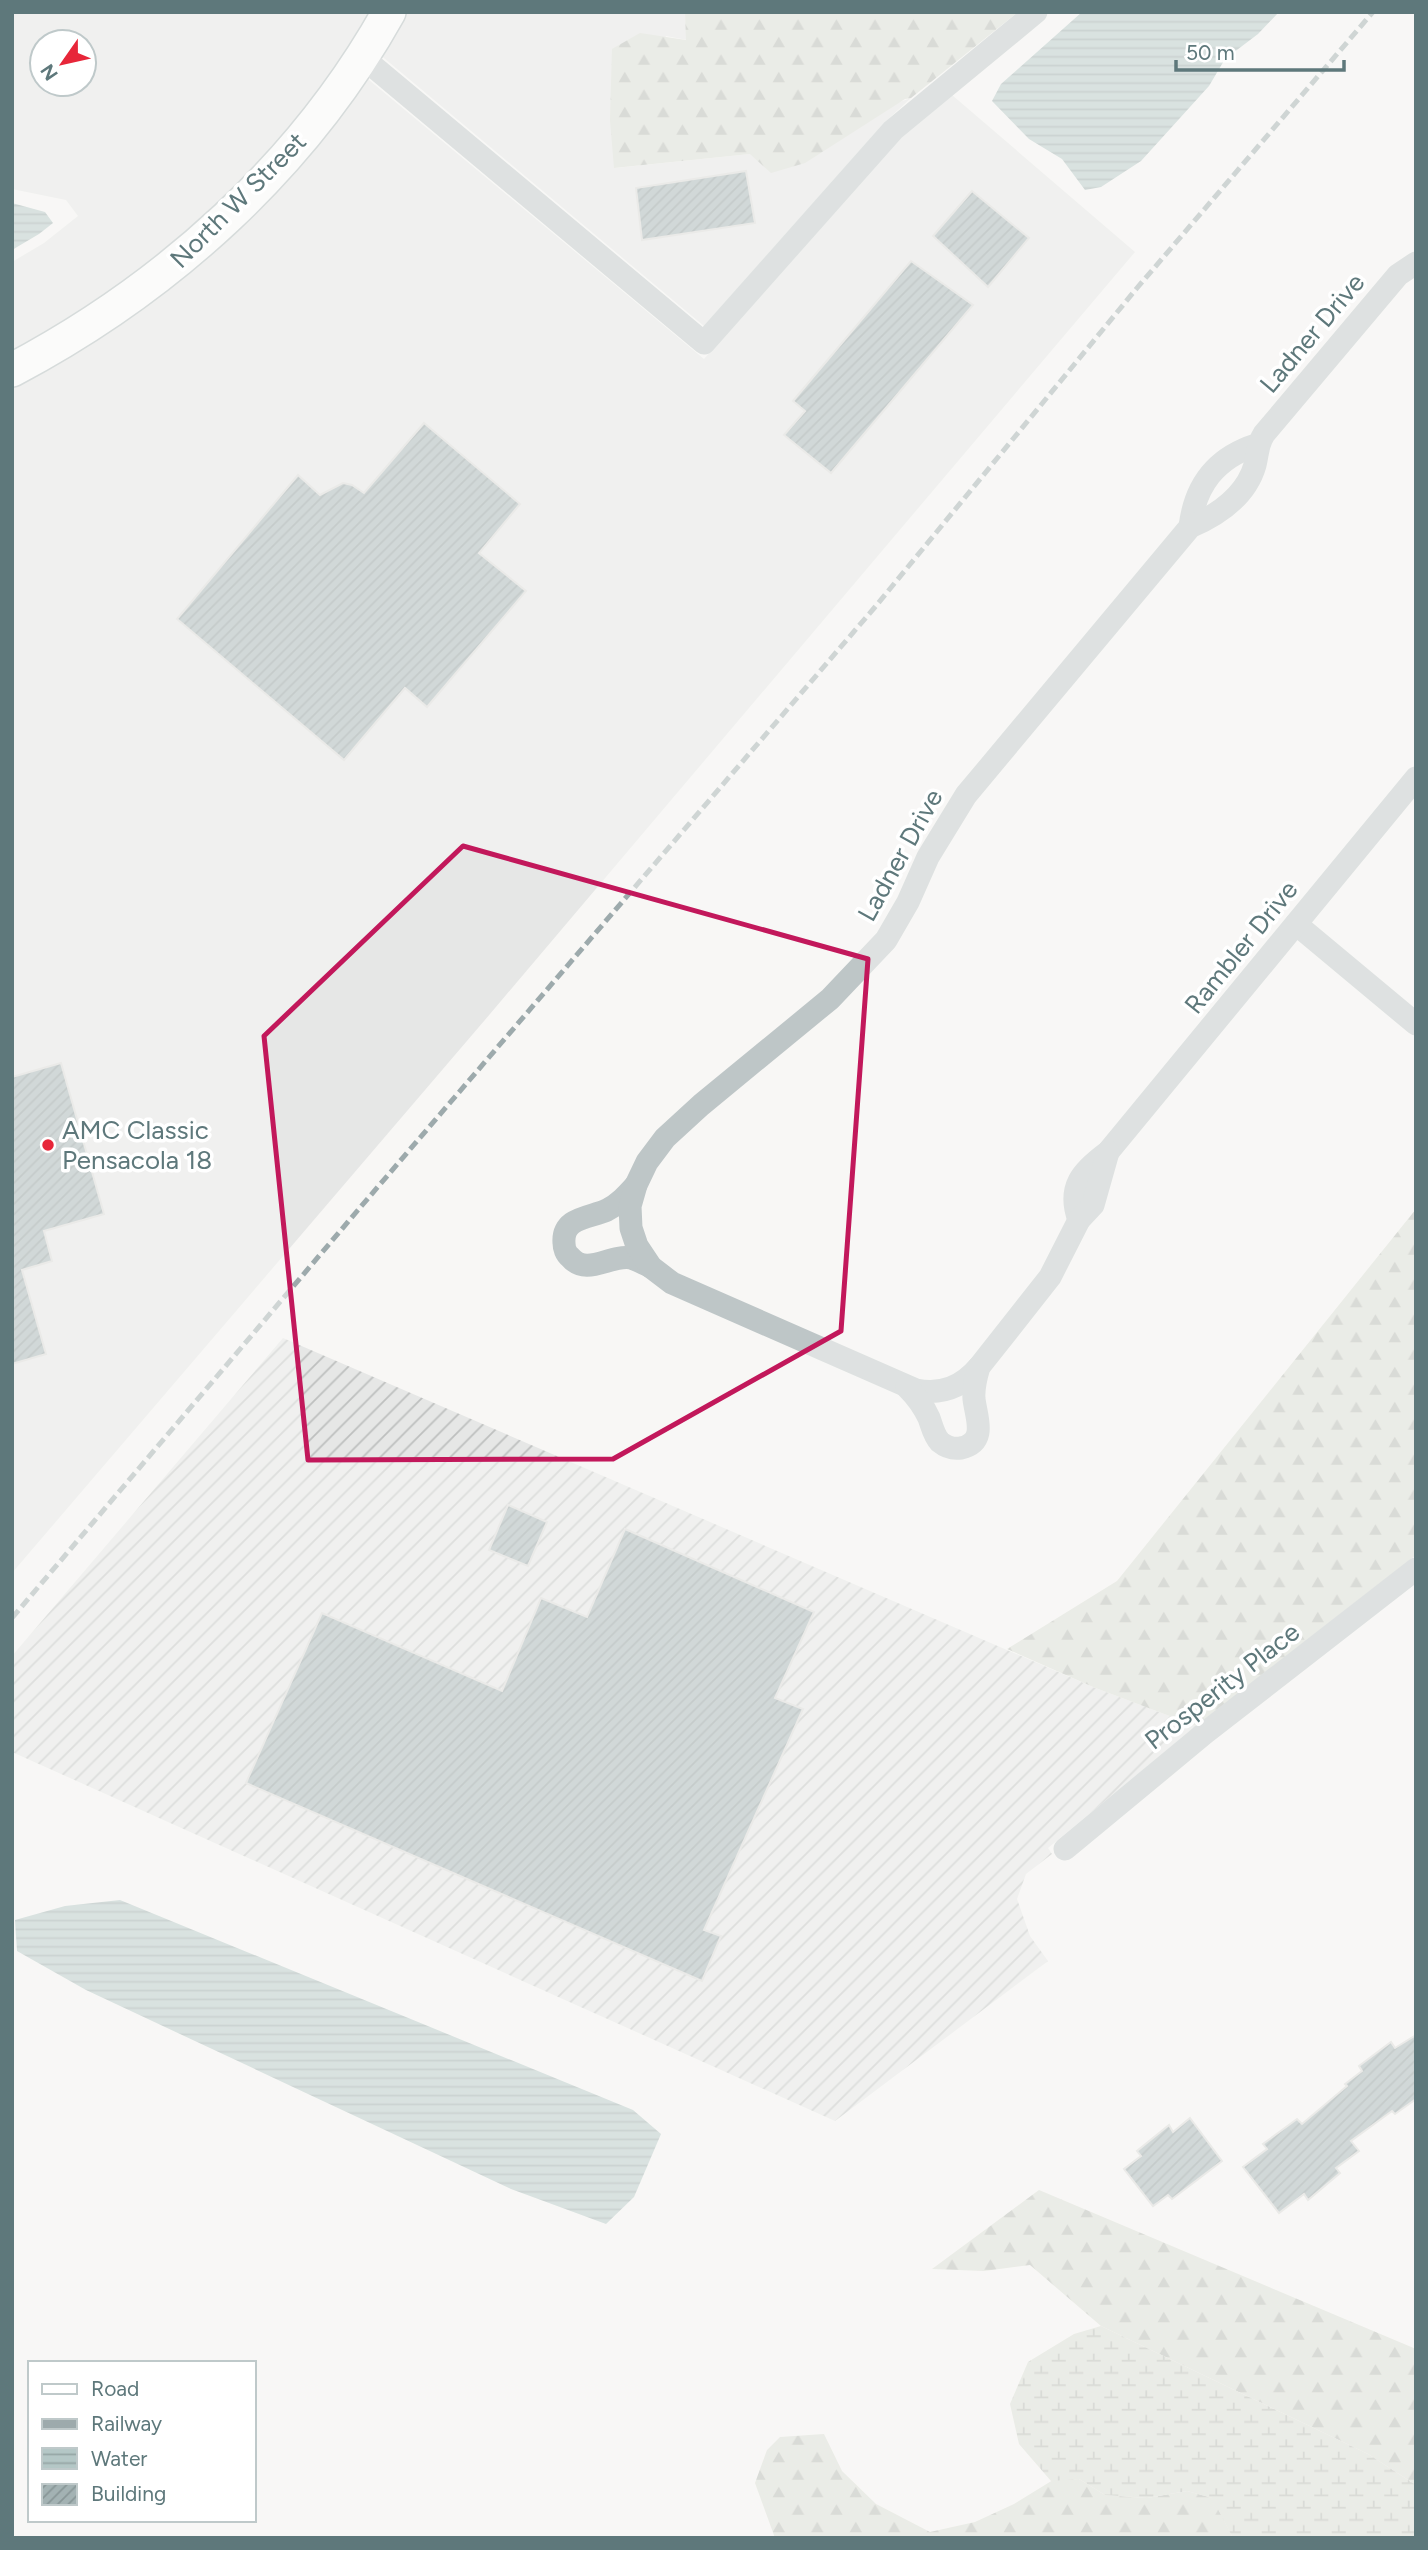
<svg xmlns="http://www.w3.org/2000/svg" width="1428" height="2550" font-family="Figtree,sans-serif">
  <defs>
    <pattern id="industrial-furrows" width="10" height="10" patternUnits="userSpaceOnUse" patternTransform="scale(1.75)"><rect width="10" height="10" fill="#e6e7e6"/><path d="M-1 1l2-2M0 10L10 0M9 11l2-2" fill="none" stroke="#bec0bf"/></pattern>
    <pattern id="forest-firs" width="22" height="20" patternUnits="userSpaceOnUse" patternTransform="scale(1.75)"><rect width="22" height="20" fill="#daddd4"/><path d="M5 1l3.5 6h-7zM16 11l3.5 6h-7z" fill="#b4b8b1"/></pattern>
    <pattern id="wetland-marsh" width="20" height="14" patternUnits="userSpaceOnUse" patternTransform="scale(1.75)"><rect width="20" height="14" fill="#daddd4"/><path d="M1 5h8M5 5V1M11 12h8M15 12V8" fill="none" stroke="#b4b8b1"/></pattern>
    <pattern id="water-rules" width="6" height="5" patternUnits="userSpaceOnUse" patternTransform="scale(1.75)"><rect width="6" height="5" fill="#b4c7c6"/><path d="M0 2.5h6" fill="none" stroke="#96a6a6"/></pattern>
    <pattern id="building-hatch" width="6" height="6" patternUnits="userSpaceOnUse" patternTransform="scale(1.75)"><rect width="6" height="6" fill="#a3b2b3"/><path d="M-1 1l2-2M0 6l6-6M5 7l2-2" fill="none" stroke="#889697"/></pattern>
  </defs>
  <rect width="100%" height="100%" fill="#f8f7f5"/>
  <g fill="#e6e7e6" fill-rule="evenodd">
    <path d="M 12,12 L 376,12 L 300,122 L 156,264 L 12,357 L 12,262 L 44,243 L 78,216 L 66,200 L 12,189 ZM 42,42 L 84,42 L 84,84 L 42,84 Z"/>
    <path d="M 403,12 L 685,12 L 687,40 L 666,36 L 615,168 L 750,154 L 911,98 L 884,123 L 704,326 L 378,53 Z"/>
    <path d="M 363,75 L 704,359 L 901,137 L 952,95 L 1135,252 L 490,1014 L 12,1573 L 12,383 L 55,360 Z"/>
  </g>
  <path fill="url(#industrial-furrows)" d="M 283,1338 L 1093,1687 L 1196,1726 L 1048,1848 L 1052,1854 L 1026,1874 L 1017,1899 L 1030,1936 L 1048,1961 L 835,2121 L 12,1752 L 12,1656 Z"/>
  <g fill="url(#forest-firs)">
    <path d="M 685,12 L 1018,12 L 911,98 L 905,99 L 805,163 L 771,173 L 750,154 L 614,168 L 610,120 L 612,49 L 640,33 L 686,40 Z"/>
    <path d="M 1416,1209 L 1416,1555 L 1196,1726 L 1093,1687 L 1007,1649 L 1117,1581 Z"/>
    <path d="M 1039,2190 L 1416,2349 L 1416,2485 L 1368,2454 L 1101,2326 L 1030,2265 L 984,2271 L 932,2269 Z"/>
    <path d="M 824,2434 L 842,2471 L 876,2504 L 930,2532 L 975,2522 L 1014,2504 L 1053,2480 L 1079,2479 L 1105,2495 L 1147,2498 L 1187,2491 L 1213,2498 L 1233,2538 L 775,2538 L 755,2483 L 767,2450 L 780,2437 Z"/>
  </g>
  <path fill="url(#wetland-marsh)" d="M 1101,2326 L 1368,2454 L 1416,2485 L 1416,2534 L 1412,2538 L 1233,2538 L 1212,2498 L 1187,2491 L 1147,2498 L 1105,2495 L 1079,2479 L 1051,2481 L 1019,2444 L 1010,2404 L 1028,2362 L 1074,2334 Z"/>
  <g fill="url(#water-rules)">
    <path d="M 1082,12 L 1279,12 L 1258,34 L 1225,59 L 1209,86 L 1141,161 L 1101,187 L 1085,190 L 1062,159 L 1029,139 L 992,101 L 1001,84 Z"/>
    <path d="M 12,203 L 45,212 L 53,223 L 39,234 L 12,250 Z"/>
    <path d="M 120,1900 L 633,2110 L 661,2134 L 634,2197 L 606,2224 L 511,2189 L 86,1990 L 17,1951 L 15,1920 L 65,1906 Z"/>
  </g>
  <g fill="url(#building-hatch)" stroke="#dad9d7" stroke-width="2">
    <path d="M 746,171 L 755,223 L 642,240 L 636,188 Z"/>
    <path d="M 972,191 L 1029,238 L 988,287 L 933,236 Z"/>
    <path d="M 911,261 L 973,305 L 831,473 L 784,435 L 805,411 L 793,401 Z"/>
    <path d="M 424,423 L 520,504 L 479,553 L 526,591 L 427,707 L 405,688 L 344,760 L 177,619 L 298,475 L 320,495 L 343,483 L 352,485 L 364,493 Z"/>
    <path d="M 61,1063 L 104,1214 L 44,1231 L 52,1261 L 22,1270 L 46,1354 L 12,1364 L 12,1077 Z"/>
    <path d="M 508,1505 L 547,1522 L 528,1566 L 489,1550 Z"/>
    <path d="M 625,1529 L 814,1612 L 775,1698 L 803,1709 L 704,1930 L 721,1936 L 702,1981 L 246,1783 L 322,1613 L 502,1691 L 541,1598 L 587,1617 Z"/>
    <path d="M 1416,2035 L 1416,2099 L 1395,2114 L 1392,2111 L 1351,2141 L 1359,2151 L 1336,2168 L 1340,2173 L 1308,2200 L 1304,2194 L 1279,2213 L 1243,2167 L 1267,2149 L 1263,2144 L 1297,2119 L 1302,2124 L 1347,2086 L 1345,2084 L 1362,2071 L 1359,2066 L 1391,2042 L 1395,2048 Z"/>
    <path d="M 1190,2118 L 1222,2161 L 1172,2199 L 1168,2195 L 1153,2206 L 1124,2169 L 1141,2156 L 1137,2151 L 1169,2125 L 1173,2132 Z"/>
  </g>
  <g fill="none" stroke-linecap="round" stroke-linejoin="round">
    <defs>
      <path id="secondary" d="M 12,370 C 167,288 303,166 389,12"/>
    </defs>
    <use href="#secondary" stroke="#aeb9ba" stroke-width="36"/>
    <g stroke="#bec6c7" stroke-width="23">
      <path d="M 362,57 L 704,343 L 893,130 L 1036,12"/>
      <path d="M 1190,527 C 1195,485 1216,458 1256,445"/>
      <path d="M 1296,924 L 1416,1024"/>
      <path d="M 636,1185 C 627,1195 619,1204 607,1210 C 590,1218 562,1217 564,1243 C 564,1248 566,1254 570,1257 C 587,1277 610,1254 631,1258 C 638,1260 645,1264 651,1267"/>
      <path d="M 1079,1220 C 1067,1187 1082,1171 1108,1152 L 1416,778"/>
      <path d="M 979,1367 C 962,1387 942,1395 916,1390 L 672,1283 L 651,1267 L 637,1246 L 631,1228 L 630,1206 L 636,1185 L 647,1162 L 665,1138 L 701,1105 L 830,999 L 886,940 L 908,902 L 928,857 L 966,795 L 1190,527 C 1218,515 1246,496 1255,465 C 1258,453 1257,445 1264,434 L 1398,275 L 1416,263"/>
      <path d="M 907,1387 C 916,1396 924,1407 929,1418 C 932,1426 934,1436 940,1442 C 946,1447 954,1449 961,1448 C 988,1442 976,1417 974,1399 C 973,1387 976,1377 979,1367 L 1050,1277 L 1079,1220 L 1093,1205 L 1108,1152"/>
      <path d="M 1065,1849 L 1205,1733 L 1416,1569"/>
    </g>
    <use href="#secondary" stroke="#fff" stroke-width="33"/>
    <path stroke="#9daaac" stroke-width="5" stroke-dasharray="10 5" stroke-linecap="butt" d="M 12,1618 L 358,1210 L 875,607 L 1137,288 L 1373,12"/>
  </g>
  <path d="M0 0H1428V2550H0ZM 463,846 L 868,959 L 841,1331 L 613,1459 L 308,1460 L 264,1036 Z" fill="#f8f7f5" fill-opacity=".55" fill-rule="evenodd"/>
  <path fill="none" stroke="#c2185b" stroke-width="5" stroke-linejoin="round" d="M 463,846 L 868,959 L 841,1331 L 613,1459 L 308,1460 L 264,1036 Z"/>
  <circle fill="#e72639" stroke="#fff" stroke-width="2.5" cx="48" cy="1145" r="7"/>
  <g text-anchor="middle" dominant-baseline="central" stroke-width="7" stroke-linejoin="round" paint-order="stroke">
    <g font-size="26" fill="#5e787b" stroke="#fff">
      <text transform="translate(238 200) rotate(-45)">North W Street</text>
      <text transform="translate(1312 333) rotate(-50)">Ladner Drive</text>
      <text transform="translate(900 855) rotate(-61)">Ladner Drive</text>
      <text transform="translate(1241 947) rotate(-51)">Rambler Drive</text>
      <text transform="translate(1222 1686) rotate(-38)">Prosperity Place</text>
    </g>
    <g font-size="26" fill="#5e787b" stroke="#fff" text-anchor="start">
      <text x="62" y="1130">AMC Classic<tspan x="62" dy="30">Pensacola 18</tspan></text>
    </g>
  </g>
  <rect width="1428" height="2550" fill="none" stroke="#5e787b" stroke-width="28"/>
  <rect x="28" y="2361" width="228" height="161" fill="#ffffff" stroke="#bfc9ca" stroke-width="2"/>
  <rect x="42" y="2384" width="35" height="10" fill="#ffffff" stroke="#bfc9ca" stroke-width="2"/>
  <text x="91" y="2396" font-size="21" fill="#5e787b">Road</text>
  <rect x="42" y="2419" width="35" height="10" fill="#9daaac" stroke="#bfc9ca" stroke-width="2"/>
  <text x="91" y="2431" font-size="21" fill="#5e787b">Railway</text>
  <rect x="42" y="2448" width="35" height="21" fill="url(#water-rules)" stroke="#bfc9ca" stroke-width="2"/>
  <text x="91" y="2466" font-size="21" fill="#5e787b">Water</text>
  <rect x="42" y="2484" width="35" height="21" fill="url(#building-hatch)" stroke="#bfc9ca" stroke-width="2"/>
  <text x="91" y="2501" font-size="21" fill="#5e787b">Building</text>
  <g transform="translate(63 63) rotate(236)"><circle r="33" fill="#ffffff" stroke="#bfc9ca" stroke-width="2"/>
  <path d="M0-5L12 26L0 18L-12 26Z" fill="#e72639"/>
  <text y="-10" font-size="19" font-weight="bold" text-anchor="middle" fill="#5e787b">N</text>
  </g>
  <path d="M1176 60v10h168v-10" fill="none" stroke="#5e787b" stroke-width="3.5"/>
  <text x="1186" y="60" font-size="21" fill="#5e787b" stroke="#ffffff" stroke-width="5" paint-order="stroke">50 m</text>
</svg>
